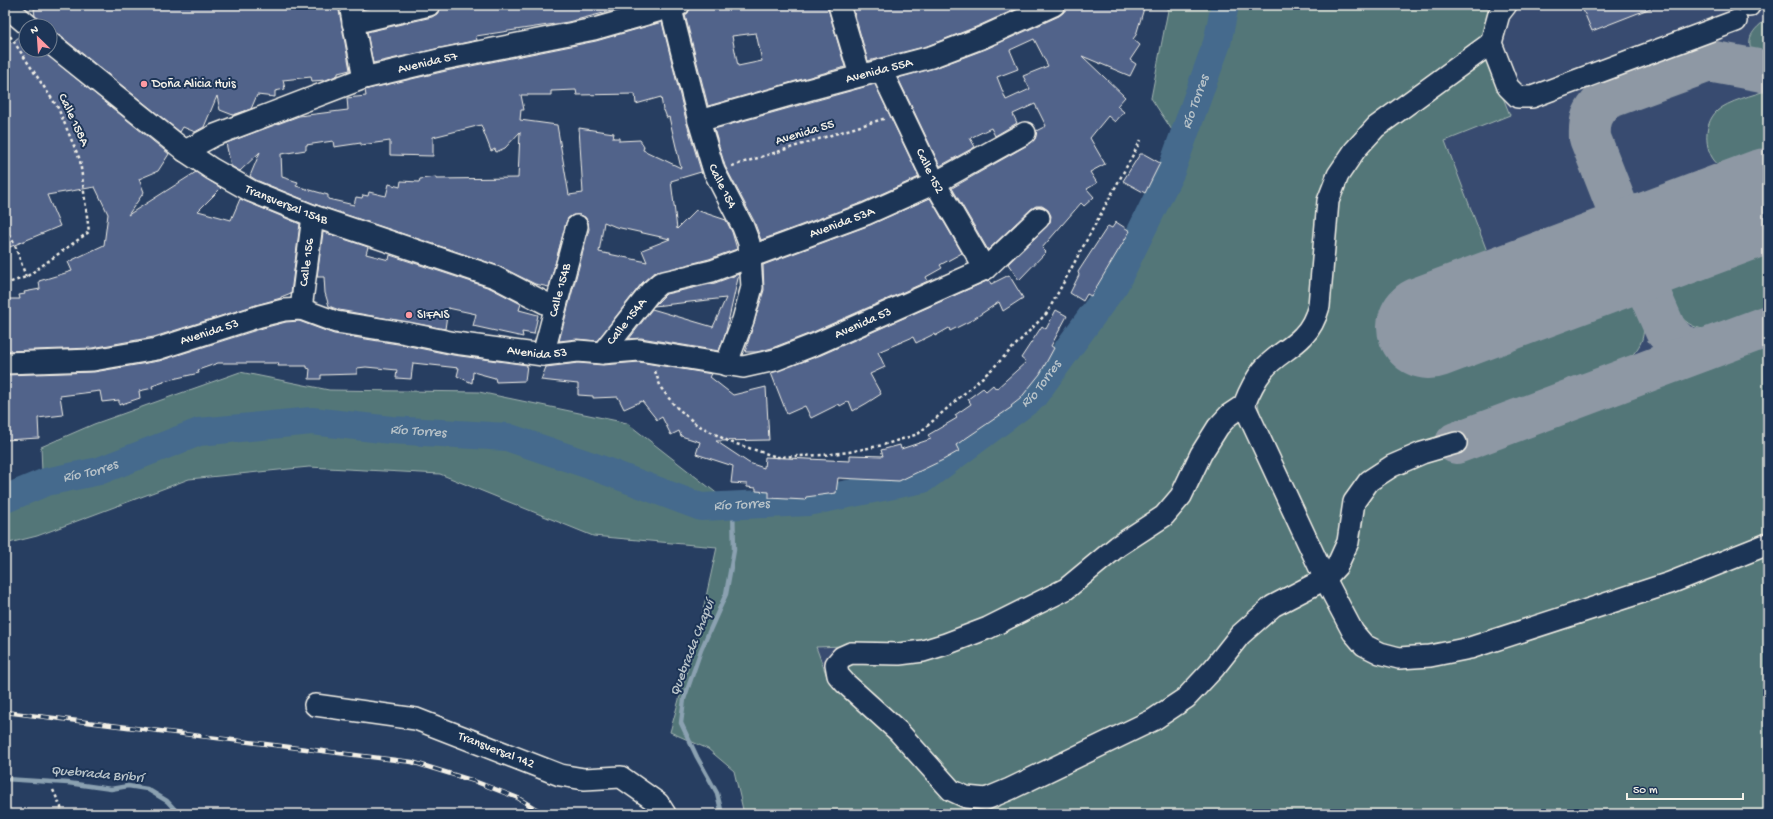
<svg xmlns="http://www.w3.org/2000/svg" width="1773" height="819" font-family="'Gochi Hand',sans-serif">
  <rect width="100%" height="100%" fill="#273e61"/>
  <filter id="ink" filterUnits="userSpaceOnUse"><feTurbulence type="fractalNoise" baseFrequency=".025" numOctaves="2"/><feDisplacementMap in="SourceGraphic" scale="8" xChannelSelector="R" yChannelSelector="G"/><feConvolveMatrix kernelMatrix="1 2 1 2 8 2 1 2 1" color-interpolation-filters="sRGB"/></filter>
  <g filter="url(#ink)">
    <path fill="#384c6f" d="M 1457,5 L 1768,5 L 1768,565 L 903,814 L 803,650 L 816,647 L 926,643 L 1267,284 Z"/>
    <g fill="#527678" stroke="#a3b4b0">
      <path d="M 1169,5 L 1498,5 L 1480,46 L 1342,157 L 1309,316 L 1177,493 L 1062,582 L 982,624 L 926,643 L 816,647 L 829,682 L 845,694 L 965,807 L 1153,726 L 1237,646 L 1307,594 L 1326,592 L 1395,663 L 1768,548 L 1768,814 L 744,814 L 734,771 L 708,749 L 670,732 L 700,624 L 717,547 L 593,536 L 440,474 L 309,467 L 189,479 L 37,536 L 5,544 L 5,486 L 42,472 L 41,447 L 94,424 L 240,372 L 329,390 L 479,392 L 627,423 L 733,506 L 808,502 L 923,479 L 1033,397 L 1115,284 L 1171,171 L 1181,144 L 1151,98 Z"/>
      <path d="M 1768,18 L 1768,51 C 1761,53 1757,53 1751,49 C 1746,35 1757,27 1768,18 Z"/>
      <path d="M 1485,53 L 1510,115 L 1445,141 L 1493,267 L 1389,309 L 1414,364 L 1596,296 L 1614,291 C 1642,305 1656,334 1629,358 L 1453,425 L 1450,428 L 1459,454 L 1464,456 L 1768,343 L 1768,540 L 1469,643 L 1394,653 L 1365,636 L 1266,433 C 1263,425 1260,417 1259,409 C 1251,374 1289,355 1313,338 L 1340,196 L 1348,176 L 1377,136 Z"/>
      <path d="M 1768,90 L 1768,162 C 1754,167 1735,176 1720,166 C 1704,155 1702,125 1717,111 C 1728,101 1754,95 1768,90 Z"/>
      <path d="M 1768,233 L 1768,306 C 1756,311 1714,329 1705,329 C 1681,328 1664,298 1673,277 C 1674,274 1675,271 1677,269 C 1680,266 1685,264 1688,263 Z"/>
      <path d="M 1240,415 L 1311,562 L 1310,575 L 1151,715 L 985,794 L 964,790 L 851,680 L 846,664 L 924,655 L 1120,550 L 1206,457 Z"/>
    </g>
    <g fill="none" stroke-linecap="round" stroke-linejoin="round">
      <g stroke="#8ba1b1" stroke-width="4.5">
        <path d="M 5,779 L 68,783 L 111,789 L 128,786 L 147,789 L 167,801 L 179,814"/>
        <path d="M 722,814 L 717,793 L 697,757 L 681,723 L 684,699 L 701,650 L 726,594 L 734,550 L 733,506"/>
      </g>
      <path stroke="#456b8d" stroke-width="28" id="s1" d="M 5,499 L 46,482 L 99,471 L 199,432 L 312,421 L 391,430 L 507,437 L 595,467 L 701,507 L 808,502 L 923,479 L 1033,397 L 1115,284 L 1171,171 L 1217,43 L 1225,5"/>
      <g stroke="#8e98a4" stroke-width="42">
        <path d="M 1669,237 C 1647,237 1639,238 1623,222 L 1590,138 C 1589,119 1592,113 1605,99 L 1709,61 L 1768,72"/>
        <path d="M 1669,237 L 1657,245 L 1651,252 L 1646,262 L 1644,281 L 1666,331 L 1678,344 L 1688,348 L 1703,350"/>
        <path d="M 1602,262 C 1620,262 1633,266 1644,281"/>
        <path d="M 1456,443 L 1768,326"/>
      </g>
      <path stroke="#8e98a4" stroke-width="104" d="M 1429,327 L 1768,200"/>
    </g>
    <g fill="#51638a" stroke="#f4f1e8" fill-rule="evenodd">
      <path d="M 53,5 L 338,5 L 350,70 L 338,73 L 338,75 L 326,80 L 312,81 L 311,77 L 283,80 L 285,89 L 275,91 L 275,97 L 257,95 L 251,109 L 233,115 L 220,110 L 217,96 L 204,127 L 195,132 L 183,127 L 180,132 L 58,34 L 50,31 L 50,24 L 41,24 L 35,16 L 34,9 Z"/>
      <path d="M 455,5 L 635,5 L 568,22 L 476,36 L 477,40 L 373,63 L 367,32 L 432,17 L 437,14 L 440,9 Z"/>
      <path d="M 691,5 L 827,5 L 845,67 L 708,106 L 685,15 L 688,13 ZM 756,33 L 762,61 L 738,66 L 732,36 Z"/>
      <path d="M 852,5 L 1025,5 L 976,27 L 927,46 L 868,61 Z"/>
      <path d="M 1066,5 L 1145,5 L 1136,35 L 1133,39 L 1140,45 L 1130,60 L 1136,64 L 1130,76 L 1082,56 L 1125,97 L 1117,106 L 1124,112 L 1115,122 L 1108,116 L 1090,138 L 1105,164 L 1090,172 L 1097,183 L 1087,189 L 1094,197 L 1084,206 L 1081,203 L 1042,248 L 1046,252 L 1019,280 L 1008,264 L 1047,226 L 1050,222 L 1051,216 L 1048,210 L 1042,206 L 1036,206 L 1031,209 L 988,250 L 952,188 L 1031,143 L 1035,139 L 1036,131 L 1046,126 L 1035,104 L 1013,114 L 1017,123 L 995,136 L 991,128 L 970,138 L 975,147 L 940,166 L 898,78 L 935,68 L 986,49 L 1059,16 L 1064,12 ZM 1034,39 L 1048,66 L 1023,76 L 1030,89 L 1006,100 L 997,77 L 1018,69 L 1010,50 Z"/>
      <path d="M 1581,5 L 1655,5 L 1656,6 L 1592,31 Z"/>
      <path d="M 662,22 L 687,124 L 702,174 L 701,172 L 671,181 L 677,229 L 696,210 L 726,220 L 732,232 L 737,249 L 709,259 L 652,274 L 642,283 L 597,341 L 577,339 L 559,341 L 589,229 L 588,222 L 585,217 L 580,215 L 573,215 L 568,218 L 566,223 L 549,287 L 535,284 L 499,266 L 317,205 L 256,180 L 250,176 L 260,152 L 240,171 L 231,166 L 226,143 L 299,116 L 348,110 L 347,98 L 366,96 L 365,90 L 368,89 L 446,71 L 596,41 ZM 576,90 L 577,95 L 635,94 L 636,104 L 661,97 L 663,110 L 664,110 L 667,118 L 669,117 L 681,168 L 643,150 L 644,146 L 640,140 L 619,141 L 619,138 L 613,138 L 614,133 L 579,128 L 583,193 L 569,195 L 557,125 L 520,120 L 521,110 L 524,110 L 521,95 L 551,95 L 551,91 ZM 481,125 L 491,151 L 495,149 L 496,152 L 505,148 L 520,132 L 518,178 L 436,179 L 436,177 L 420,179 L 419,182 L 401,181 L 400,187 L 389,184 L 386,196 L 369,192 L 368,196 L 363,195 L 362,198 L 356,197 L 354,205 L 328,199 L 328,195 L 296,186 L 298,182 L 282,177 L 281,154 L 306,150 L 306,145 L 333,141 L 334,147 L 361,143 L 361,145 L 390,141 L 390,155 L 433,156 L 433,137 ZM 604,222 L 616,227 L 670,239 L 642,250 L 647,262 L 599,252 Z"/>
      <path d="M 21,35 L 26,37 L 26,50 L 41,50 L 169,154 L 158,171 L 139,179 L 144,192 L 128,215 L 196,172 L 221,188 L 198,211 L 231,220 L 240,199 L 300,224 L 291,293 L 281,297 L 281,298 L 256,305 L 154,337 L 92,348 L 5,351 L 5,299 L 20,299 L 19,295 L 25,294 L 24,292 L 40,289 L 39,281 L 72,271 L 68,262 L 104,245 L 108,214 L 95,187 L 47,195 L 60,226 L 5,249 L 5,39 L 12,43 Z"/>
      <path d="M 875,84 L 919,177 L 861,203 L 761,240 L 754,221 L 725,166 L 714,129 Z"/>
      <path d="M 1140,154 L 1144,154 L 1160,163 L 1145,193 L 1123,181 Z"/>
      <path d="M 930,198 L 962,253 L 940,265 L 942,268 L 926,277 L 928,281 L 811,333 L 772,348 L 757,352 L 745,352 L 764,290 L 763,265 L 870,225 Z"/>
      <path d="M 1116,222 L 1130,231 L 1091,296 L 1087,294 L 1083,301 L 1070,293 L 1079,275 L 1078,272 L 1108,226 L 1112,228 Z"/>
      <path d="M 323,232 L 368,247 L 366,254 L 389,260 L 390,255 L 490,288 L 521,304 L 519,310 L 538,315 L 534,334 L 522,332 L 523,337 L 473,326 L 476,314 L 448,308 L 445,329 L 339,310 L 329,306 L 325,293 L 324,277 L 317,277 Z"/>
      <path d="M 739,274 L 726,331 L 719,351 L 641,338 L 629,339 L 652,309 L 713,327 L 726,298 L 654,306 L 666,294 L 715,283 Z"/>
      <path d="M 1009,275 L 1023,298 L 1003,311 L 999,302 L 972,320 L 950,331 L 949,328 L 935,336 L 934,334 L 916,343 L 913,337 L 878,352 L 885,367 L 870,374 L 881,394 L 867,403 L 853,411 L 849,401 L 840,406 L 839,404 L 811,418 L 805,406 L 787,414 L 771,373 L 821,355 L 989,280 L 991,284 Z"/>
      <path d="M 1056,310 L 1067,316 L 1051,346 L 1054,348 L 1040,374 L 1020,399 L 1011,406 L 1012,407 L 956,445 L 959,451 L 943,460 L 899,481 L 838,478 L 836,493 L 806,497 L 805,500 L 769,498 L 769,492 L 756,491 L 756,488 L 747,487 L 747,484 L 731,483 L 733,466 L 696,454 L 700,442 L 681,436 L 679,431 L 671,435 L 662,417 L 657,420 L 642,401 L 624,409 L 618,397 L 593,398 L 593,396 L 578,395 L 578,384 L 541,380 L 546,367 L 578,363 L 603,365 L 639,362 L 712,374 L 710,377 L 733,395 L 766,387 L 769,440 L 716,441 L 749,463 L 764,468 L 765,457 L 850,461 L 850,455 L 883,456 L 881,450 L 900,445 L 901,449 L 931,439 L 928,435 L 957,418 L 955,415 L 971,404 L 968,399 L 983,388 L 986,391 L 993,385 L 996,389 L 1026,362 L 1021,358 L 1042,326 L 1046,329 Z"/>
      <path d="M 299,321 L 334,334 L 404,345 L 453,355 L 527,365 L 525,381 L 496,382 L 495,378 L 473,372 L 472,383 L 457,376 L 459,368 L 413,363 L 411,379 L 396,378 L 397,370 L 366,367 L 357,368 L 357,374 L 321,375 L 321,379 L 309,379 L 310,369 L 307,368 L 307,366 L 278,366 L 279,363 L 218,363 L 198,370 L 199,373 L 164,381 L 164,382 L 152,386 L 153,388 L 139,391 L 140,398 L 119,405 L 119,400 L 102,402 L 100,391 L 60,396 L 63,415 L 38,418 L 39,438 L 5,440 L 5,375 L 94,372 L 159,361 L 263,328 L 286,322 Z"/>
    </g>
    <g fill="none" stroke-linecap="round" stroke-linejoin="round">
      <defs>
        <g id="minor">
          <path d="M 350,5 L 364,78"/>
          <path id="s2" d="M 670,5 L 699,121 L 714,171 L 743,227 L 749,243 L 752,287 L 743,320 L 726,365"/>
          <path d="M 839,5 L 860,75"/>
          <path d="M 1506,5 L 1499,14 L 1491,43 L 1508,87 L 1518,97 L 1532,97 L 1736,21"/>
          <path d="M 1748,5 L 1749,6"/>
          <path d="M 9,9 L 29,26"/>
          <path d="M 353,23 L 429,5"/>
          <path id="s3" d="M 50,43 L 185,151 L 212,169 L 251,191 L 313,216 L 495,277 L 555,308"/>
          <path d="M 1491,43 L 1376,127 L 1355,150 L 1338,175 L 1328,201 L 1319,306 C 1316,317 1311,328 1303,336 C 1291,349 1274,356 1263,370 C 1255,380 1249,392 1244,405 L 1325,579 L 1353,632 L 1364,645 L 1380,653 L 1399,658 L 1430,656 L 1470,648 L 1670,583 L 1768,544"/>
          <path id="s4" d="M 881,70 L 935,183 L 985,269"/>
          <path id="s5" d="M 699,121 L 811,89 L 931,57 L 981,38 L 1054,5"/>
          <path id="s6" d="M 185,151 L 215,135 L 364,78 L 443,59 L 594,29 L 679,5"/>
          <path id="s7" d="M 301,309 L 313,216"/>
          <path id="s8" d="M 602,353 L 651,291 L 660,283 L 712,271 L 866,214 L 935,183 L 1025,133"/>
          <path id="s9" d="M 543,355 L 577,226"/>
          <path id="s10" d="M 5,363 L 93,360 L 157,349 L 260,316 L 284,310 L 301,309 L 336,322 L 406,333 L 455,343 L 543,355 L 578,351 L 602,353 L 639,350 L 743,367 L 775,360 L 816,344 L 985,269 L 1039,218"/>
          <path d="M 1244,405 L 1229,415 L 1218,427 L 1201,454 L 1181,496 L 1164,516 L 1118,546 L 1066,589 L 988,628 L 946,644 L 923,651 L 899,654 L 851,653 L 842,657 L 836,664 L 838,675 L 845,683 L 898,731 L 951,790 L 966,797 L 986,799 L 1010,789 L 1153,720 L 1186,698 L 1214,668 L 1240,635 L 1273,606 L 1325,579 L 1337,566 L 1348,542 L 1354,502 L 1369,481 L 1392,466 L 1422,453 L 1456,443"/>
          <path id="s11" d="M 315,705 L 416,719 L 560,775 L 584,779 L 621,777 L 658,803 L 665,814"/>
        </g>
      </defs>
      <use href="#minor" stroke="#f4f1e8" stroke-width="24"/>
      <g stroke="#f4f1e8" stroke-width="2.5" stroke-dasharray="3 3" stroke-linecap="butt">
        <path d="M 732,166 L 886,118"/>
        <path d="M 5,224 L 16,248 L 26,277"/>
        <path d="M 5,284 L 26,277 L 89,232 L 80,160 L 58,108 L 8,33"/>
        <path d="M 655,371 L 661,388 L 675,406 L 696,424 L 730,442 L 777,457 L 823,455 L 849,452 L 883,445 L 918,434 L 992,369 L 1047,313 L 1141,140"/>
        <path d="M 53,790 L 61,807 L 61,814"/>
      </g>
      <use href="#minor" stroke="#1d3557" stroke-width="21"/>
      <defs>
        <path id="rail" d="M 5,712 L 412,762 L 474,781 L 518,798 L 544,814"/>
      </defs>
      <use href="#rail" stroke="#f4f1e8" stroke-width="4.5"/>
      <use href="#rail" stroke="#1d3557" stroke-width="3" stroke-dasharray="9" stroke-linecap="butt"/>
    </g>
  </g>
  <g fill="#ff9aa2" stroke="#1d3557" stroke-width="1.5">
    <circle cx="144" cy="84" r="4"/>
    <circle cx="409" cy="315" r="4"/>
  </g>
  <g text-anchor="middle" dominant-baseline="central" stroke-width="4" stroke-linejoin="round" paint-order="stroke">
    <g font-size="13" fill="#f4f1e8" stroke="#1d3557">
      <text stroke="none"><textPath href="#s6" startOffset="259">Avenida 57</textPath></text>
      <text stroke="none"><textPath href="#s5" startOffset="187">Avenida 55A</textPath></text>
      <text transform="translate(73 120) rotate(65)">Calle 158A</text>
      <text transform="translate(805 133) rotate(-17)">Avenida 55</text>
      <text stroke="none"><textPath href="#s4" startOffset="112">Calle 152</textPath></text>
      <text stroke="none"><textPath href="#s2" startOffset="189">Calle 154</textPath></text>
      <text stroke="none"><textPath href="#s3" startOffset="288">Transversal 154B</textPath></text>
      <text stroke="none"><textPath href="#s8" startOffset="283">Avenida 53A</textPath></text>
      <text stroke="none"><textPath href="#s7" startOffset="47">Calle 156</textPath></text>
      <text stroke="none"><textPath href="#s9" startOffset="67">Calle 154B</textPath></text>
      <text stroke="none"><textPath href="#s8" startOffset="40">Calle 154A</textPath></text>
      <text stroke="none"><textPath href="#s10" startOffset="880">Avenida 53</textPath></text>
      <text stroke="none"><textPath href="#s10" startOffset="208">Avenida 53</textPath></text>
      <text stroke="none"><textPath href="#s10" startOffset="544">Avenida 53</textPath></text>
      <text stroke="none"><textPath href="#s11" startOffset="188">Transversal 142</textPath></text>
    </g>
    <g font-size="13" fill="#f4f1e8" stroke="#1d3557" text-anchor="start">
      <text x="152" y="84">Doña Alicia Huis</text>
      <text x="417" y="315">SIFAIS</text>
    </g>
    <g font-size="14" font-style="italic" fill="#b7c2c8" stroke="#1d3557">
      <text stroke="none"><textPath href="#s1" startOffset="1422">Río Torres</textPath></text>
      <text stroke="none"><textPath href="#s1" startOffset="1098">Río Torres</textPath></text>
      <text stroke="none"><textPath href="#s1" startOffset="426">Río Torres</textPath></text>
      <text stroke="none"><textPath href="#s1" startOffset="90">Río Torres</textPath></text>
      <text stroke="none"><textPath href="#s1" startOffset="762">Río Torres</textPath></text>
      <text transform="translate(693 648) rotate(-69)">Quebrada Chapuí</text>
      <text transform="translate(97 775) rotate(5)">Quebrada Bribrí</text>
    </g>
  </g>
  <rect width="1773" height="819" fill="none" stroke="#1d3557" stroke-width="20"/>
  <rect x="10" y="10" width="1753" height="799" fill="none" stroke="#f4f1e8" stroke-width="1.5" filter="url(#ink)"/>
  <g transform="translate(38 38) rotate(335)"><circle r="19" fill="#1d3557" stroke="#738091"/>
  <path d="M0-3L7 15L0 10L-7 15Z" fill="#ff9aa2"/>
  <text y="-6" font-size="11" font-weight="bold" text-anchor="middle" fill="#f4f1e8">N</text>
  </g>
  <path d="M1627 793v6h116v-6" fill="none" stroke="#f4f1e8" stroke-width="2"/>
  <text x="1633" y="793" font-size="12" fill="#f4f1e8" stroke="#1d3557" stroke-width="3" paint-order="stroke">50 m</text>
</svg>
